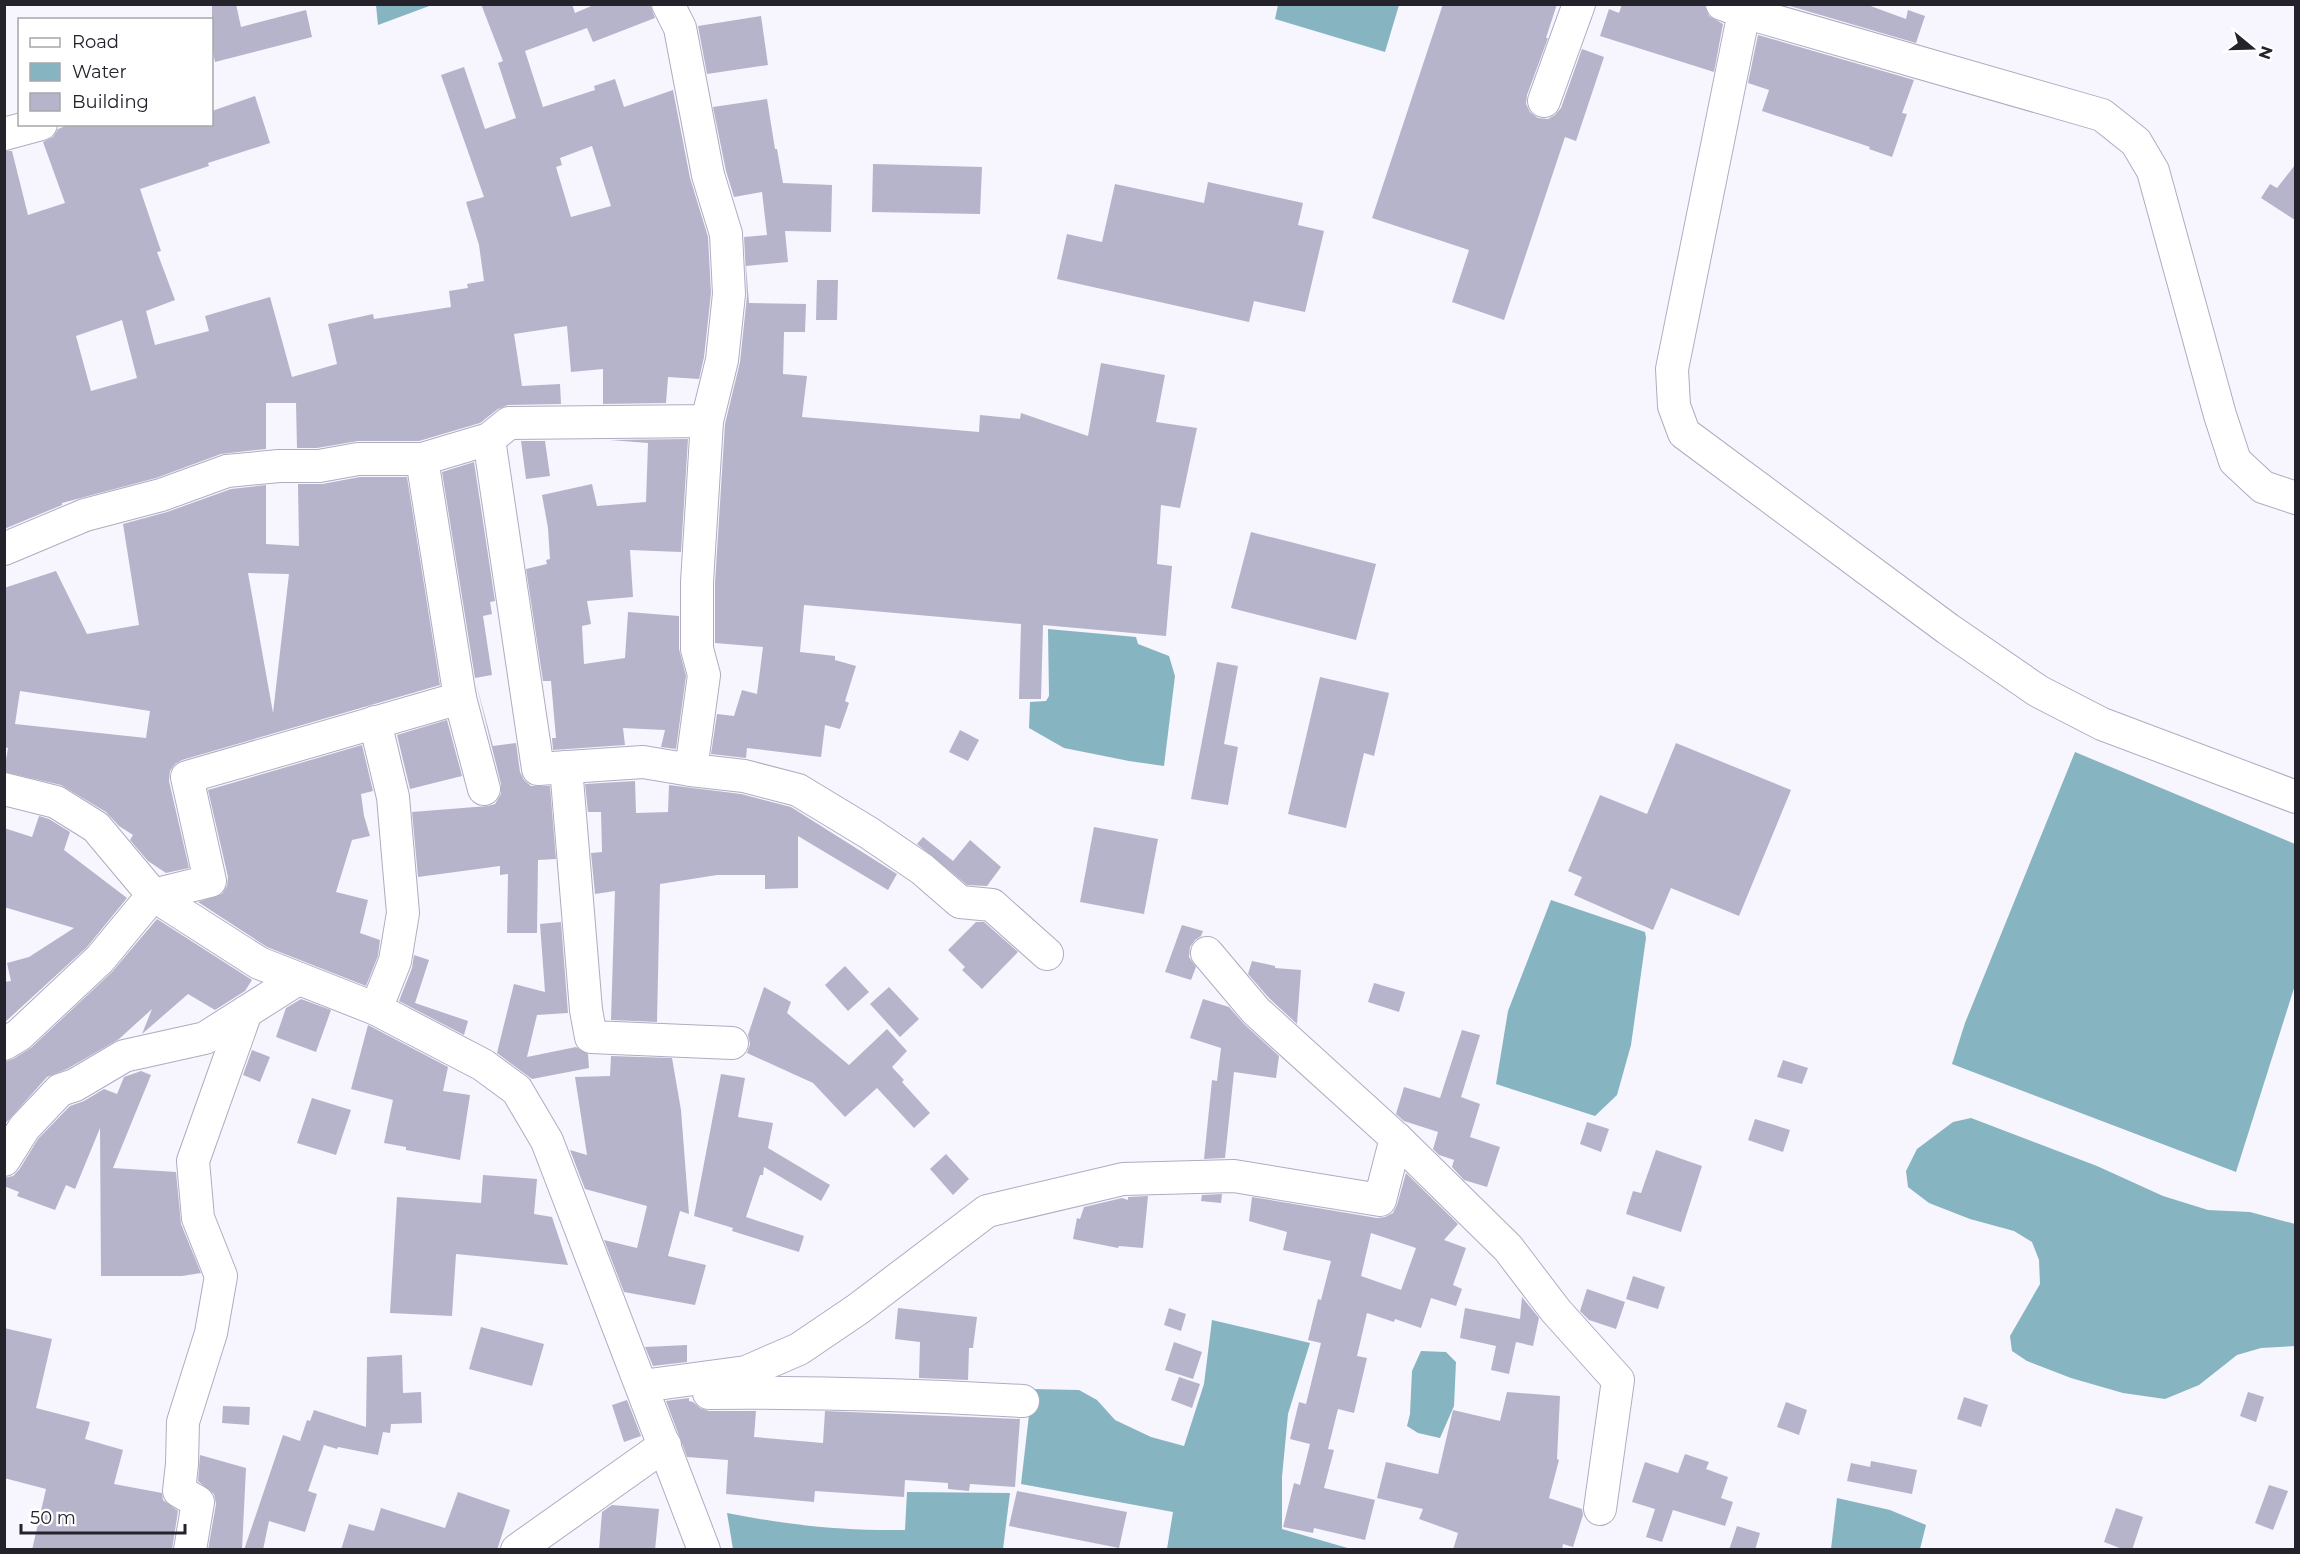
<svg xmlns="http://www.w3.org/2000/svg" width="2300" height="1554" font-family="Montserrat,sans-serif">
  <rect width="100%" height="100%" fill="#f7f5fe"/>
  <g fill="#86b4c1">
    <path d="M 376,5 L 376,4 L 432,5 L 378,25 Z"/>
    <path d="M 1278,5 L 1278,4 L 1399,5 L 1385,52 L 1275,19 Z"/>
    <path d="M 1048,629 L 1136,637 L 1138,644 L 1169,656 L 1175,676 L 1164,766 L 1129,761 L 1064,748 L 1029,728 L 1030,702 L 1046,701 L 1049,696 Z"/>
    <path d="M 2075,752 L 2295,844 L 2295,985 L 2236,1172 L 1952,1064 L 1965,1023 Z"/>
    <path d="M 1551,900 L 1645,932 L 1646,938 L 1631,1045 L 1617,1095 L 1595,1116 L 1496,1084 L 1508,1011 Z"/>
    <path d="M 1971,1118 L 2097,1166 L 2163,1196 L 2208,1210 L 2250,1212 L 2295,1224 L 2295,1346 L 2261,1348 L 2237,1355 L 2199,1385 L 2165,1399 L 2123,1393 L 2071,1378 L 2027,1361 L 2012,1351 L 2010,1336 L 2040,1284 L 2039,1260 L 2032,1242 L 2014,1231 L 1970,1219 L 1929,1203 L 1908,1187 L 1906,1171 L 1917,1149 L 1953,1122 Z"/>
    <path d="M 1212,1320 L 1310,1343 L 1288,1414 L 1282,1477 L 1282,1529 L 1351,1549 L 1167,1549 L 1173,1512 L 1021,1484 L 1032,1389 L 1079,1390 L 1097,1400 L 1115,1420 L 1151,1437 L 1184,1446 L 1204,1384 Z"/>
    <path d="M 1421,1351 L 1446,1352 L 1456,1362 L 1454,1406 L 1440,1438 L 1418,1433 L 1407,1426 L 1410,1414 L 1412,1371 Z"/>
    <path d="M 907,1492 L 1010,1493 L 1003,1549 L 733,1549 L 727,1513 C 788,1525 842,1531 905,1530 Z"/>
    <path d="M 1837,1498 L 1890,1510 L 1926,1525 L 1920,1549 L 1831,1549 Z"/>
  </g>
  <g fill="#b6b4cb" fill-rule="evenodd">
    <path d="M 212,4 L 236,4 L 241,27 L 306,10 L 312,37 L 215,62 L 212,47 Z"/>
    <path d="M 481,4 L 572,4 L 575,13 L 596,4 L 650,4 L 655,18 L 593,42 L 587,28 L 525,51 L 543,107 L 595,90 L 594,86 L 615,79 L 624,107 L 673,90 L 690,178 L 708,237 L 711,293 L 704,357 L 699,379 L 668,377 L 666,403 L 603,404 L 603,369 L 571,372 L 567,326 L 514,334 L 522,386 L 560,384 L 561,404 L 508,405 L 498,409 L 480,423 L 419,441 L 358,441 L 317,448 L 297,448 L 296,403 L 266,403 L 266,449 L 221,454 L 156,478 L 62,503 L 62,505 L 4,529 L 4,151 L 12,151 L 28,215 L 65,203 L 43,142 L 53,137 L 58,129 L 71,124 L 212,124 L 212,111 L 255,96 L 270,143 L 208,163 L 209,166 L 140,189 L 161,251 L 157,252 L 175,300 L 146,311 L 155,345 L 209,331 L 205,316 L 270,297 L 292,377 L 337,364 L 328,324 L 373,314 L 374,319 L 451,307 L 449,291 L 468,288 L 467,284 L 484,281 L 479,245 L 466,202 L 484,197 L 441,75 L 464,67 L 485,129 L 516,118 L 498,63 L 503,61 ZM 592,146 L 611,206 L 571,217 L 556,167 L 562,165 L 560,158 ZM 122,320 L 137,378 L 91,391 L 76,336 Z"/>
    <path d="M 1443,4 L 1557,4 L 1546,38 L 1548,38 L 1527,95 L 1526,104 L 1530,112 L 1538,118 L 1548,119 L 1555,115 L 1561,108 L 1582,49 L 1604,57 L 1576,141 L 1565,137 L 1504,320 L 1452,302 L 1469,250 L 1372,218 Z"/>
    <path d="M 1622,4 L 1704,4 L 1709,16 L 1723,24 L 1714,72 L 1600,36 L 1609,9 L 1619,13 Z"/>
    <path d="M 1783,4 L 1865,4 L 1906,19 L 1908,10 L 1925,16 L 1916,43 Z"/>
    <path d="M 761,16 L 768,65 L 707,74 L 698,26 Z"/>
    <path d="M 1758,35 L 1914,80 L 1902,113 L 1907,114 L 1892,157 L 1869,149 L 1870,147 L 1762,111 L 1769,90 L 1748,83 Z"/>
    <path d="M 767,99 L 775,149 L 777,149 L 783,183 L 832,185 L 831,232 L 785,231 L 788,262 L 746,266 L 749,303 L 806,304 L 805,332 L 784,332 L 783,374 L 807,376 L 802,417 L 979,432 L 980,415 L 1020,419 L 1021,413 L 1088,436 L 1101,363 L 1165,375 L 1156,422 L 1197,428 L 1180,508 L 1161,505 L 1157,564 L 1172,566 L 1166,636 L 1043,625 L 1041,699 L 1019,699 L 1021,624 L 804,605 L 800,652 L 835,656 L 835,660 L 856,666 L 845,701 L 849,703 L 840,729 L 825,725 L 821,757 L 747,748 L 746,758 L 711,754 L 717,714 L 734,716 L 742,690 L 757,694 L 763,647 L 715,643 L 715,583 L 725,424 L 740,362 L 747,296 L 744,237 L 767,235 L 762,192 L 734,197 L 726,171 L 713,107 Z"/>
    <path d="M 873,164 L 982,167 L 980,214 L 872,212 Z"/>
    <path d="M 2295,165 L 2295,220 L 2261,198 L 2270,184 L 2277,188 Z"/>
    <path d="M 1208,182 L 1303,203 L 1298,225 L 1324,231 L 1305,312 L 1254,301 L 1249,322 L 1057,279 L 1067,234 L 1102,242 L 1115,184 L 1204,203 Z"/>
    <path d="M 817,280 L 838,280 L 837,320 L 816,320 Z"/>
    <path d="M 688,439 L 681,552 L 630,550 L 633,597 L 587,601 L 591,624 L 582,626 L 584,664 L 625,658 L 628,612 L 679,616 L 679,649 L 686,676 L 676,749 L 661,747 L 665,730 L 623,728 L 625,745 L 553,750 L 552,738 L 556,738 L 551,681 L 543,681 L 526,569 L 547,564 L 546,560 L 550,559 L 548,528 L 542,495 L 592,484 L 597,506 L 646,502 L 648,443 L 610,440 Z"/>
    <path d="M 521,441 L 545,441 L 550,476 L 526,479 Z"/>
    <path d="M 474,462 L 495,601 L 490,602 L 492,614 L 483,616 L 492,675 L 475,678 L 442,472 Z"/>
    <path d="M 360,477 L 407,477 L 440,685 L 182,760 L 175,764 L 170,771 L 169,781 L 189,868 L 166,873 L 148,861 L 130,840 L 133,835 L 119,826 L 106,812 L 61,785 L 4,772 L 8,748 L 4,747 L 4,588 L 56,571 L 87,634 L 139,625 L 123,524 L 167,512 L 231,489 L 266,485 L 266,544 L 299,546 L 298,484 L 322,484 ZM 248,573 L 289,574 L 273,713 ZM 20,691 L 150,711 L 146,738 L 15,724 Z"/>
    <path d="M 1251,532 L 1376,564 L 1356,640 L 1231,608 Z"/>
    <path d="M 1217,662 L 1238,666 L 1224,744 L 1238,747 L 1228,805 L 1191,799 Z"/>
    <path d="M 1320,677 L 1389,693 L 1374,756 L 1364,753 L 1346,828 L 1288,814 Z"/>
    <path d="M 476,683 L 493,746 L 516,743 L 520,772 L 524,780 L 531,786 L 550,786 L 556,859 L 538,860 L 537,933 L 507,933 L 508,874 L 500,875 L 500,866 L 418,877 L 412,812 L 488,806 L 495,804 L 501,794 L 501,784 Z"/>
    <path d="M 447,720 L 462,776 L 410,789 L 397,735 Z"/>
    <path d="M 960,730 L 979,740 L 968,761 L 949,752 Z"/>
    <path d="M 1676,743 L 1791,790 L 1739,916 L 1671,888 L 1653,930 L 1574,895 L 1582,877 L 1568,871 L 1600,795 L 1647,814 Z"/>
    <path d="M 362,745 L 373,791 L 361,794 L 364,816 L 370,836 L 352,840 L 336,892 L 368,900 L 360,933 L 380,940 L 378,956 L 366,986 L 267,947 L 198,902 L 222,894 L 227,886 L 228,877 L 208,790 Z"/>
    <path d="M 635,781 L 636,813 L 668,812 L 669,785 L 741,794 L 791,807 L 897,874 L 888,890 L 798,836 L 798,888 L 765,889 L 765,875 L 717,875 L 660,884 L 657,1022 L 611,1020 L 615,891 L 595,894 L 591,853 L 602,852 L 601,812 L 588,812 L 585,784 Z"/>
    <path d="M 39,816 L 49,819 L 70,832 L 64,850 L 127,898 L 87,947 L 4,1023 L 4,982 L 11,981 L 7,963 L 29,957 L 74,928 L 4,907 L 4,828 L 32,837 Z"/>
    <path d="M 1094,827 L 1158,839 L 1144,914 L 1080,902 Z"/>
    <path d="M 923,837 L 953,861 L 970,840 L 1001,867 L 987,886 L 967,885 L 917,844 Z"/>
    <path d="M 157,919 L 252,980 L 245,991 L 215,1010 L 188,994 L 142,1034 L 152,1009 L 119,1039 L 67,1069 L 47,1077 L 4,1125 L 4,1062 L 13,1059 L 31,1048 L 112,972 Z"/>
    <path d="M 561,922 L 568,1013 L 537,1015 L 527,1057 L 576,1047 L 588,1054 L 589,1068 L 532,1079 L 497,1053 L 514,984 L 545,992 L 540,924 Z"/>
    <path d="M 976,922 L 984,922 L 1018,952 L 982,989 L 962,970 L 965,967 L 948,950 Z"/>
    <path d="M 1182,925 L 1203,931 L 1201,936 L 1195,940 L 1190,947 L 1189,957 L 1196,967 L 1191,980 L 1165,972 Z"/>
    <path d="M 414,955 L 429,960 L 415,1003 L 468,1021 L 464,1035 L 399,1001 L 412,968 Z"/>
    <path d="M 1252,961 L 1275,966 L 1275,968 L 1301,970 L 1297,1024 L 1269,998 L 1248,974 Z"/>
    <path d="M 845,966 L 869,992 L 848,1011 L 825,985 Z"/>
    <path d="M 1374,983 L 1405,992 L 1399,1012 L 1368,1002 Z"/>
    <path d="M 764,987 L 791,1002 L 787,1013 L 849,1065 L 887,1029 L 907,1051 L 892,1067 L 904,1080 L 902,1082 L 930,1113 L 914,1128 L 877,1088 L 845,1117 L 813,1083 L 747,1053 L 750,1044 L 748,1035 Z"/>
    <path d="M 889,987 L 919,1019 L 900,1037 L 870,1004 Z"/>
    <path d="M 301,999 L 331,1010 L 316,1052 L 276,1037 L 286,1008 Z"/>
    <path d="M 1203,999 L 1229,1007 L 1244,1024 L 1279,1056 L 1276,1078 L 1234,1072 L 1225,1158 L 1204,1159 L 1212,1080 L 1217,1081 L 1221,1048 L 1190,1038 Z"/>
    <path d="M 368,1025 L 448,1067 L 443,1091 L 470,1095 L 460,1160 L 406,1150 L 406,1147 L 384,1143 L 393,1100 L 351,1089 Z"/>
    <path d="M 1462,1030 L 1480,1035 L 1461,1097 L 1480,1104 L 1470,1137 L 1500,1147 L 1487,1187 L 1464,1180 L 1452,1167 L 1454,1160 L 1439,1155 L 1433,1149 L 1438,1132 L 1404,1121 L 1396,1114 L 1404,1087 L 1440,1098 Z"/>
    <path d="M 252,1050 L 270,1057 L 260,1082 L 243,1075 Z"/>
    <path d="M 611,1056 L 672,1058 L 681,1110 L 689,1214 L 680,1211 L 668,1256 L 706,1265 L 695,1305 L 624,1292 L 604,1240 L 637,1248 L 647,1206 L 585,1189 L 570,1150 L 587,1155 L 575,1077 L 610,1076 Z"/>
    <path d="M 1783,1060 L 1808,1068 L 1802,1084 L 1777,1077 Z"/>
    <path d="M 141,1071 L 151,1075 L 113,1168 L 176,1172 L 181,1224 L 201,1273 L 182,1276 L 101,1276 L 100,1128 L 75,1189 L 66,1185 L 55,1210 L 17,1196 L 19,1192 L 4,1186 L 4,1178 L 13,1176 L 19,1170 L 38,1139 L 70,1106 L 84,1101 L 104,1089 L 117,1094 L 124,1077 Z"/>
    <path d="M 721,1074 L 745,1078 L 738,1117 L 773,1123 L 768,1148 L 830,1185 L 821,1201 L 764,1167 L 763,1175 L 760,1175 L 746,1217 L 804,1236 L 799,1252 L 732,1231 L 733,1228 L 694,1216 Z"/>
    <path d="M 312,1098 L 351,1110 L 336,1155 L 297,1143 Z"/>
    <path d="M 1755,1119 L 1790,1130 L 1783,1152 L 1748,1140 Z"/>
    <path d="M 1587,1122 L 1609,1129 L 1601,1152 L 1580,1144 Z"/>
    <path d="M 1656,1150 L 1702,1166 L 1681,1232 L 1626,1214 L 1633,1191 L 1641,1193 Z"/>
    <path d="M 946,1154 L 969,1179 L 953,1195 L 930,1169 Z"/>
    <path d="M 1406,1173 L 1458,1224 L 1444,1240 L 1466,1248 L 1453,1285 L 1462,1289 L 1456,1306 L 1431,1298 L 1421,1328 L 1395,1319 L 1394,1322 L 1367,1313 L 1357,1356 L 1367,1358 L 1354,1413 L 1338,1409 L 1328,1449 L 1334,1450 L 1324,1488 L 1375,1500 L 1365,1540 L 1314,1528 L 1313,1533 L 1283,1527 L 1294,1483 L 1300,1485 L 1310,1444 L 1290,1439 L 1299,1402 L 1306,1404 L 1321,1343 L 1308,1340 L 1318,1299 L 1321,1300 L 1331,1261 L 1283,1250 L 1287,1232 L 1249,1221 L 1252,1197 L 1377,1218 L 1385,1217 L 1393,1213 L 1397,1205 ZM 1371,1233 L 1416,1248 L 1401,1290 L 1361,1276 Z"/>
    <path d="M 483,1175 L 537,1179 L 534,1214 L 552,1217 L 568,1265 L 456,1254 L 452,1316 L 390,1313 L 397,1197 L 481,1203 Z"/>
    <path d="M 1222,1194 L 1221,1203 L 1201,1201 L 1202,1195 Z"/>
    <path d="M 1148,1196 L 1143,1248 L 1119,1246 L 1118,1248 L 1073,1239 L 1077,1218 L 1080,1219 L 1084,1207 L 1122,1198 L 1128,1200 L 1128,1197 Z"/>
    <path d="M 1633,1276 L 1665,1287 L 1658,1309 L 1626,1299 Z"/>
    <path d="M 1587,1289 L 1625,1302 L 1616,1329 L 1589,1320 L 1580,1311 Z"/>
    <path d="M 1522,1297 L 1539,1318 L 1533,1346 L 1516,1342 L 1509,1374 L 1491,1370 L 1496,1346 L 1460,1338 L 1465,1308 L 1520,1319 Z"/>
    <path d="M 898,1308 L 977,1317 L 973,1348 L 969,1348 L 968,1380 L 919,1378 L 920,1342 L 895,1339 Z"/>
    <path d="M 1169,1308 L 1186,1314 L 1181,1331 L 1164,1325 Z"/>
    <path d="M 481,1327 L 544,1344 L 532,1386 L 469,1369 Z"/>
    <path d="M 4,1328 L 52,1339 L 36,1408 L 90,1422 L 85,1439 L 123,1450 L 114,1484 L 162,1493 L 163,1500 L 178,1511 L 172,1550 L 32,1550 L 46,1489 L 4,1478 Z"/>
    <path d="M 1174,1342 L 1202,1352 L 1193,1379 L 1165,1370 Z"/>
    <path d="M 687,1345 L 687,1362 L 653,1366 L 645,1347 Z"/>
    <path d="M 402,1355 L 403,1393 L 421,1392 L 422,1423 L 391,1424 L 390,1433 L 383,1432 L 378,1455 L 338,1447 L 337,1449 L 324,1445 L 308,1491 L 317,1494 L 305,1532 L 269,1521 L 263,1550 L 244,1550 L 283,1435 L 300,1441 L 307,1420 L 310,1421 L 314,1410 L 366,1427 L 367,1357 Z"/>
    <path d="M 1179,1377 L 1200,1384 L 1192,1408 L 1171,1400 Z"/>
    <path d="M 1507,1392 L 1560,1396 L 1557,1459 L 1559,1460 L 1549,1498 L 1582,1509 L 1583,1515 L 1573,1547 L 1563,1544 L 1562,1550 L 1453,1550 L 1458,1533 L 1419,1519 L 1423,1509 L 1377,1498 L 1386,1462 L 1438,1474 L 1453,1410 L 1500,1421 Z"/>
    <path d="M 2248,1392 L 2264,1397 L 2256,1422 L 2240,1416 Z"/>
    <path d="M 1964,1397 L 1988,1405 L 1981,1427 L 1957,1419 Z"/>
    <path d="M 689,1398 L 689,1401 L 693,1402 L 700,1408 L 709,1411 L 756,1411 L 754,1437 L 823,1443 L 825,1411 L 1020,1419 L 1015,1487 L 970,1484 L 969,1491 L 948,1489 L 948,1483 L 905,1480 L 904,1497 L 815,1491 L 814,1502 L 726,1494 L 728,1460 L 687,1457 L 666,1401 Z"/>
    <path d="M 627,1400 L 641,1436 L 624,1442 L 612,1405 Z"/>
    <path d="M 1786,1402 L 1807,1410 L 1799,1435 L 1777,1427 Z"/>
    <path d="M 223,1406 L 250,1407 L 249,1425 L 222,1423 Z"/>
    <path d="M 1685,1454 L 1709,1462 L 1706,1469 L 1728,1477 L 1721,1498 L 1733,1502 L 1725,1526 L 1673,1510 L 1662,1542 L 1646,1537 L 1655,1509 L 1632,1502 L 1645,1462 L 1678,1473 Z"/>
    <path d="M 200,1455 L 246,1468 L 242,1550 L 208,1550 L 216,1504 L 214,1494 L 198,1481 Z"/>
    <path d="M 1871,1461 L 1917,1470 L 1912,1494 L 1847,1481 L 1851,1463 L 1870,1467 Z"/>
    <path d="M 2269,1485 L 2288,1491 L 2273,1530 L 2255,1523 Z"/>
    <path d="M 1017,1491 L 1127,1512 L 1119,1548 L 1009,1526 Z"/>
    <path d="M 458,1492 L 510,1510 L 497,1550 L 341,1550 L 349,1524 L 374,1531 L 381,1508 L 445,1528 Z"/>
    <path d="M 612,1505 L 659,1509 L 655,1550 L 599,1550 L 602,1512 Z"/>
    <path d="M 2116,1508 L 2143,1517 L 2132,1550 L 2125,1550 L 2104,1542 Z"/>
    <path d="M 1737,1526 L 1760,1533 L 1755,1550 L 1729,1550 Z"/>
  </g>
  <g fill="none" stroke-linecap="round" stroke-linejoin="round">
    <defs>
      <g id="minor">
        <path d="M 1722,4 L 1744,12 L 1672,369 L 1674,406 L 1684,433 L 1948,629 L 2038,691 L 2102,724 L 2296,797"/>
        <path d="M 1743,4 L 1744,12 L 2102,115 L 2136,142 L 2153,171 L 2220,415 L 2235,461 L 2263,487 L 2296,498"/>
        <path d="M 1544,101 L 1579,4"/>
        <path d="M 4,134 L 41,124"/>
        <path d="M 489,439 L 538,769 L 643,762 L 691,770 L 704,675 L 697,649 L 697,582 L 707,421"/>
        <path d="M 422,459 L 460,698 L 484,789"/>
        <path d="M 4,549 L 85,515 L 161,495 L 227,471 L 279,466 L 319,466 L 358,459 L 422,459 L 489,439 L 509,423 L 707,421 L 722,360 L 729,294 L 726,234 L 708,175 L 680,28 L 668,4"/>
        <path d="M 375,722 L 393,797 L 403,913 L 395,961 L 376,1009"/>
        <path d="M 566,767 L 586,1010 L 591,1037 L 732,1043"/>
        <path d="M 691,770 L 744,776 L 798,790 L 869,833 L 922,869 L 960,902 L 992,905 L 1047,954"/>
        <path d="M 4,789 L 56,802 L 96,827 L 153,895 L 259,963 L 376,1009 L 483,1065 L 517,1090 L 547,1141 L 704,1550"/>
        <path d="M 1207,953 L 1256,1011 L 1396,1138 L 1508,1248 L 1556,1311 L 1618,1380 L 1600,1509"/>
        <path d="M 4,1044 L 19,1035 L 100,959 L 153,895 L 210,881 L 187,777 L 460,698"/>
        <path d="M 4,1160 L 24,1128 L 60,1090 L 75,1085 L 124,1056 L 205,1038 L 298,979"/>
        <path d="M 642,1386 L 746,1372 L 799,1349 L 858,1309 L 987,1211 L 1123,1179 L 1234,1176 L 1380,1200 L 1396,1138"/>
        <path d="M 709,1393 C 814,1392 918,1395 1023,1401"/>
        <path d="M 190,1550 L 198,1502 L 179,1491 L 182,1464 L 183,1422 L 211,1333 L 221,1276 L 198,1218 L 193,1161 L 246,1012"/>
        <path d="M 517,1550 L 665,1445"/>
      </g>
    </defs>
    <use href="#minor" stroke="#b1abc1" stroke-width="34"/>
    <use href="#minor" stroke="#fff" stroke-width="32"/>
  </g>
  <rect width="2300" height="1554" fill="none" stroke="#24222a" stroke-width="12"/>
  <rect x="18" y="18" width="195" height="108" fill="#ffffff" stroke="#a7a7aa" stroke-width="1.5"/>
  <rect x="30" y="38" width="30" height="9" fill="#ffffff" stroke="#a7a7aa" stroke-width="1.5"/>
  <text x="72" y="48" font-size="18" fill="#24222a">Road</text>
  <rect x="30" y="63" width="30" height="18" fill="#86b4c1" stroke="#a7a7aa" stroke-width="1.5"/>
  <text x="72" y="78" font-size="18" fill="#24222a">Water</text>
  <rect x="30" y="93" width="30" height="18" fill="#b6b4cb" stroke="#a7a7aa" stroke-width="1.5"/>
  <text x="72" y="108" font-size="18" fill="#24222a">Building</text>
  <g transform="translate(2252 48) rotate(109)" stroke="#ffffff" stroke-width="4.5" paint-order="stroke">
  <path d="M0-4.5L10 22L0 15L-10 22Z" fill="#24222a"/>
  <text y="-9" font-size="16" font-weight="bold" text-anchor="middle" fill="#24222a">N</text>
  </g>
  <path d="M21 1524v9h164v-9" fill="none" stroke="#24222a" stroke-width="3"/>
  <text x="30" y="1524" font-size="18" fill="#24222a" stroke="#ffffff" stroke-width="4.5" paint-order="stroke">50 m</text>
</svg>
